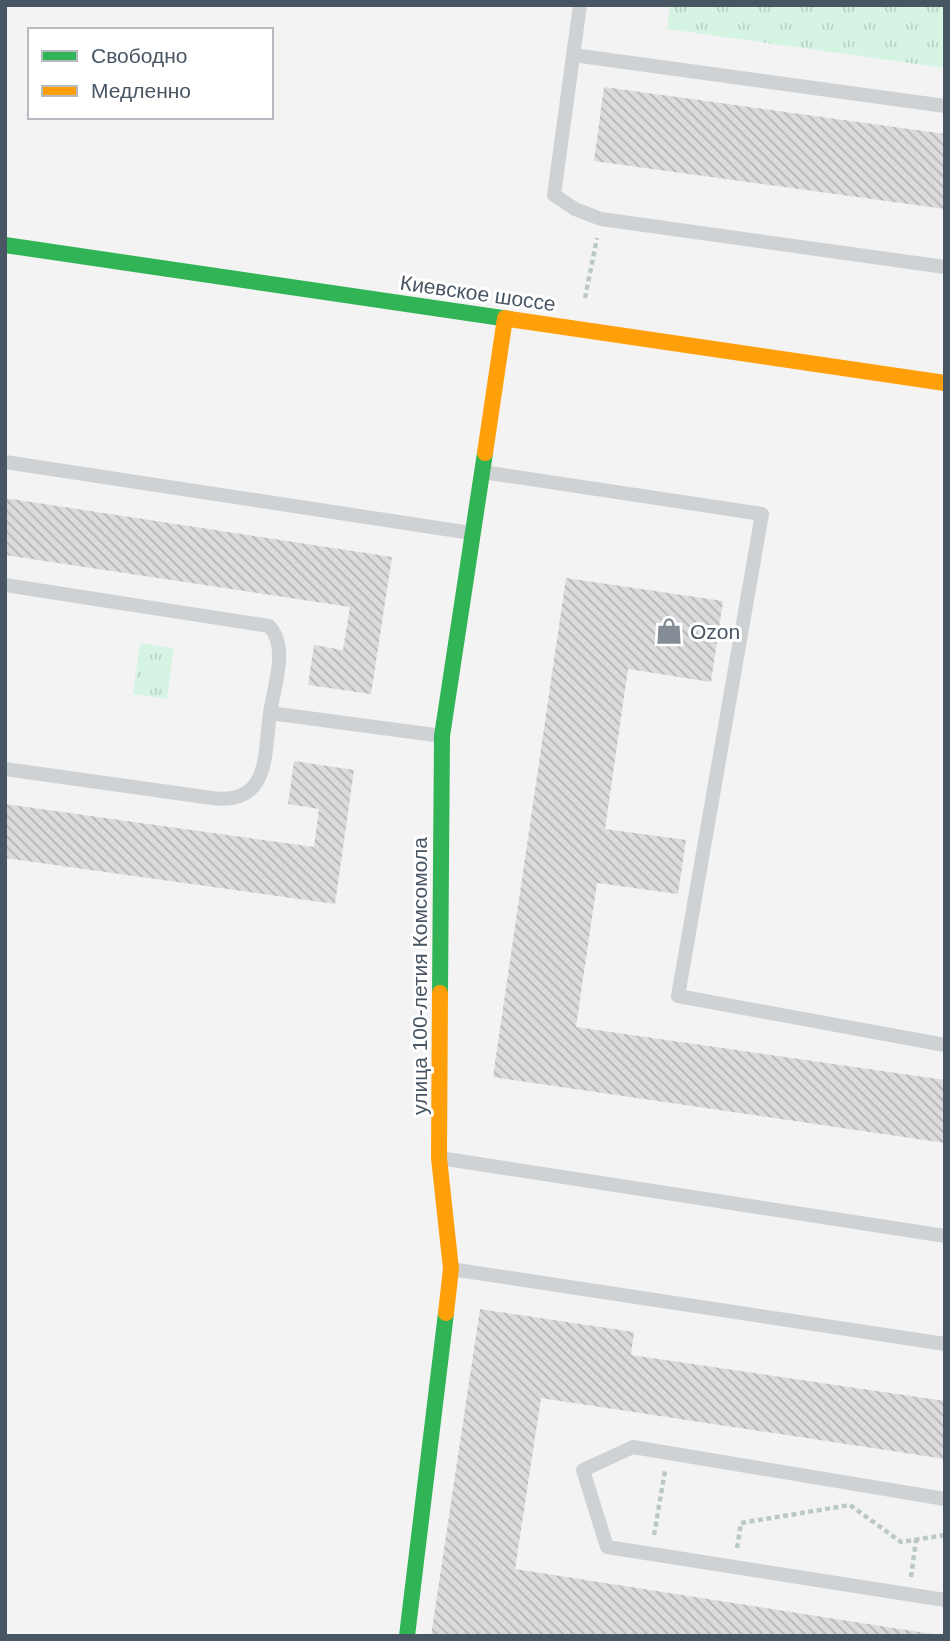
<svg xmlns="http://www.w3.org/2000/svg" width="950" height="1641" font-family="Arial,sans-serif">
  <defs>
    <pattern id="grass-tufts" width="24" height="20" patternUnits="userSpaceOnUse" patternTransform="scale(1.75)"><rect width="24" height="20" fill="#d6f4e3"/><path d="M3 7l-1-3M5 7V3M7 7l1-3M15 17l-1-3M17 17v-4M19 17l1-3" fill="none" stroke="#b9d3c5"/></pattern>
    <pattern id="building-back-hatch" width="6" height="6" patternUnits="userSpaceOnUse" patternTransform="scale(1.75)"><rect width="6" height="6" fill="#dbdbdd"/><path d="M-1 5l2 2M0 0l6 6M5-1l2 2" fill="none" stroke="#b4b4b7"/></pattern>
  </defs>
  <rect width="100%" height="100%" fill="#f4f3f3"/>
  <g fill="url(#grass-tufts)">
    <path d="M 670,5 L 945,5 L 945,68 L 667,29 Z"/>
    <path d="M 140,643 L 174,648 L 167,699 L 133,694 Z"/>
  </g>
  <g fill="url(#building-back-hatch)">
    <path d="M 604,87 L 945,134 L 945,209 L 594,161 Z"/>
    <path d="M 5,498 L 392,557 L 371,694 L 308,685 L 314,645 L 343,650 L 350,607 L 5,555 Z"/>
    <path d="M 566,578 L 723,601 L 711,682 L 628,669 L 605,829 L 686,840 L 678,894 L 597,883 L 576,1027 L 945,1080 L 945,1143 L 493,1077 Z"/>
    <path d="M 294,761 L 354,770 L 335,904 L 5,858 L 5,804 L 314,847 L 319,809 L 288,804 Z"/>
    <path d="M 480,1309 L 634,1332 L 631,1355 L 945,1401 L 945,1459 L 541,1398 L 515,1569 L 945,1636 L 431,1636 Z"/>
  </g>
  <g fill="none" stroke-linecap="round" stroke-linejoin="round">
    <g stroke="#bbc9c5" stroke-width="4.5" stroke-dasharray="5 3.5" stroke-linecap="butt">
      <path d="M 585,298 L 597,238"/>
      <path d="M 654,1535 L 665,1471"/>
      <path d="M 737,1548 L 741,1523 L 850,1505 L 901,1542 L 945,1535"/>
      <path d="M 911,1577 L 916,1540"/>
    </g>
    <g stroke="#cfd2d4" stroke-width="14">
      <path d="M 580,5 L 554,195 L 575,209 L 601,219 L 945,267"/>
      <path d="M 573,55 L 945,106"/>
      <path d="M 5,462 L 471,533"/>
      <path d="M 483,472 L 762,514 L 678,996 L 945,1045"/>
      <path d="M 5,585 L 269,626 C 289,647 274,686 270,713 L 442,736"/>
      <path d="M 5,769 L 212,798 C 270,805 264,756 270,713"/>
      <path d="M 440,1158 L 945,1236"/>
      <path d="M 451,1269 L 945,1344"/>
      <path d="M 945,1499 L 633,1447 L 583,1470 L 607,1547 L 945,1600"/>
    </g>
    <g stroke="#30b455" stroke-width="16">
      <path d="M 5,245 L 509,319"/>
      <path d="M 440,993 L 442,736 L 485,453"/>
      <path d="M 407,1636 L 446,1313"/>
    </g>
    <g stroke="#ff9f0a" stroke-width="16">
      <path d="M 509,319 L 945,383"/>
      <path d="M 485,453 L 505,318"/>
      <path d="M 440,993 L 439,1158 L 451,1269 L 446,1313"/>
    </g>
  </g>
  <defs>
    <symbol id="shop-bare" viewBox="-9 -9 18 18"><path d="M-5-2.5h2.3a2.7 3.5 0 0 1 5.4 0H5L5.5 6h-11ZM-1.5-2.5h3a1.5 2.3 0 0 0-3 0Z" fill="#848c95" stroke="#fff" stroke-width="2.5" paint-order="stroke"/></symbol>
  </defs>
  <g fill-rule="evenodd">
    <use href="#shop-bare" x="650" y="612" width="38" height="38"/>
  </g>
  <g text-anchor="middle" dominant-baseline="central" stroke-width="6" stroke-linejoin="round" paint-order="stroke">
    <g font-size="21" fill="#485563" stroke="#fff">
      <text transform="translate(478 293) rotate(8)">Киевское шоссе</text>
      <text transform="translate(419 976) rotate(-90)">улица 100-летия Комсомола</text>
    </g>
    <g font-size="21" fill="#485563" stroke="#fff" text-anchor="start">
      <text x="690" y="631">Ozon</text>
    </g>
  </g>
  <rect width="950" height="1641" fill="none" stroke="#485563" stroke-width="14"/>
  <rect x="28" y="28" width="245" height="91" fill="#ffffff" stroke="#b6bbc1" stroke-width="2"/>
  <rect x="42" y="51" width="35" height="10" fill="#30b455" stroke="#b6bbc1" stroke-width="2"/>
  <text x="91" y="63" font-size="21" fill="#485563">Свободно</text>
  <rect x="42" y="86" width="35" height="10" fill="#ff9f0a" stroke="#b6bbc1" stroke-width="2"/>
  <text x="91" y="98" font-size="21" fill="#485563">Медленно</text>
</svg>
